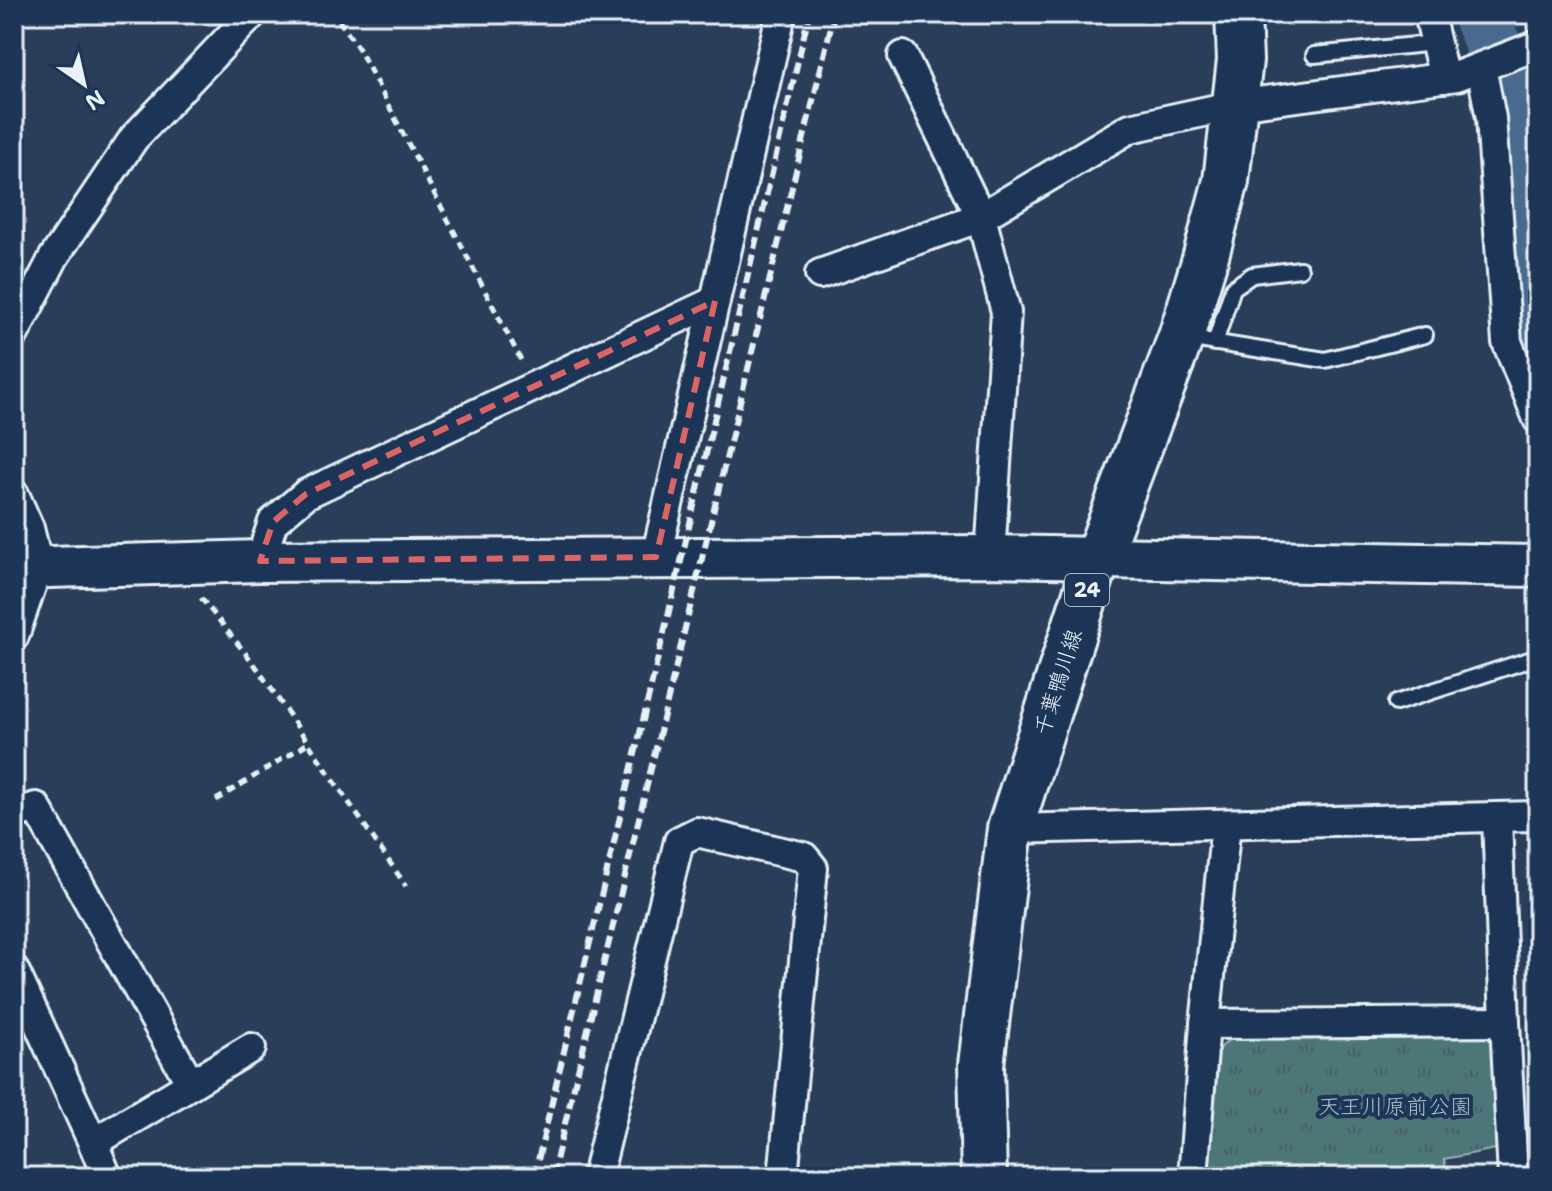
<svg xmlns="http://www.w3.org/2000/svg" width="1552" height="1191" font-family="'Shantell Sans','Klee One',sans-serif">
  <defs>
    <pattern id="park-tufts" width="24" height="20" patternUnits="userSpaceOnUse" patternTransform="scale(2)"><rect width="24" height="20" fill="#4e7679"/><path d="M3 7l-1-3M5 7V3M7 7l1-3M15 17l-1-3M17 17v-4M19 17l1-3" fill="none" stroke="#4a5f62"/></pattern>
  </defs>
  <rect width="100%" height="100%" fill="#2a3e5a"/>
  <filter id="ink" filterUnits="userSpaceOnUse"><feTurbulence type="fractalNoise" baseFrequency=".0125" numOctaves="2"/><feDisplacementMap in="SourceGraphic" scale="16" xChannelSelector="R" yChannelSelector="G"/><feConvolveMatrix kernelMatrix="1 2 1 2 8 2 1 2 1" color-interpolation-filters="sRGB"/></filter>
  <g filter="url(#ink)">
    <path fill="url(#park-tufts)" stroke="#9bb4b8" stroke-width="2" d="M 1483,1033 L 1494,1045 L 1496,1149 L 1444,1159 L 1447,1177 L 1205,1177 L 1219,1049 L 1229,1040 Z"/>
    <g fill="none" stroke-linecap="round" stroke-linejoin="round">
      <path stroke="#486a8e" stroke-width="56" d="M 1480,14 L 1506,76 L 1530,330 L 1538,354"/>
      <defs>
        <g id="lane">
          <path d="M 1314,55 L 1436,43"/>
          <path d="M 1186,338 L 1325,360 L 1425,335"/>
          <path d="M 1215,343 L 1233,288 L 1252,275 L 1300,269"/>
          <path d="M 1396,703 L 1538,657"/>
        </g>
        <g id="street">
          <path d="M 1429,14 L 1444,78"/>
          <path d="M 903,56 L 981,217 L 1006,312 L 990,556"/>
          <path d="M 1481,67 L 1491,118 L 1507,342 L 1538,419"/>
          <path d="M 820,274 L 981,217 L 1130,128 L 1235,105 L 1457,76 L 1538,45"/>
          <path d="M 14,334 L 54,257 L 134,138 L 252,14"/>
          <path d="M 14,494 L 29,528 L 38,566 L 14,636"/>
          <path d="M 656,557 L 781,14"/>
          <path d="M 260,561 L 273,522 L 306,494 L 715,301"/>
          <path d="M 14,814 L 36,807 L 191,1084"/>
          <path d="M 1497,818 L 1505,1022 L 1513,1177"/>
          <path d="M 1010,829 L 1538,816"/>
          <path d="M 14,970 L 93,1143 L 107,1177"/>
          <path d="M 1205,1024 L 1505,1022"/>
          <path d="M 93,1143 L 251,1048"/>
          <path d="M 597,1177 L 679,841 L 697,832 L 804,857 L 813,868 L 783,1177"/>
          <path d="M 1193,1177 L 1205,1024 L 1226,824"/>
        </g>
        <path id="secondary" d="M 14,568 L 260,561 L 990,556 L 1538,566"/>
        <path id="primary" d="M 984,1177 L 981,1065 L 1010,829 L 1098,556 L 1181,337 L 1205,259 L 1226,181 L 1240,60 L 1238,14"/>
      </defs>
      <use href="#lane" stroke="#e8f1f8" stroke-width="20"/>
      <use href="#street" stroke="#e8f1f8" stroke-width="34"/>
      <use href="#secondary" stroke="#e8f1f8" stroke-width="46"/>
      <use href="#primary" stroke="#e8f1f8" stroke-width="50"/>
      <g stroke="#e8f1f8" stroke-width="5" stroke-dasharray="8 6" stroke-linecap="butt">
        <path d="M 327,14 L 337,18 L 359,49 L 521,360"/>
        <path d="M 201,598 L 255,665 L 406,886"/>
        <path d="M 216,800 L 308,743"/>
      </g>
      <use href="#lane" stroke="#1d3557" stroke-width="14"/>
      <use href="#street" stroke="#1d3557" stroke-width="28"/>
      <use href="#secondary" stroke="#1d3557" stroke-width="40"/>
      <use href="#primary" stroke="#1d3557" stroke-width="44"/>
      <g stroke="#e8f1f8" stroke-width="6" stroke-dasharray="12 6" stroke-linecap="butt">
        <path d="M 534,1177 L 682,557 L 809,14"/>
        <path d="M 552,1177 L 834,14"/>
      </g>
    </g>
  </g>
  <path fill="none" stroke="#db6466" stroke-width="6" stroke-dasharray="16 10" stroke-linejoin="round" d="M 715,301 L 656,557 L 260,561 L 273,522 L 306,494 Z"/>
  <g text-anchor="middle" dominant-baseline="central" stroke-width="8" stroke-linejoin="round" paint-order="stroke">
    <rect fill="#1d3557" stroke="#abb9c8" stroke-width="2" x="1065" y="574" width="44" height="32" rx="6"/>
    <g font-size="20" font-weight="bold" fill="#e8f1f8">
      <text x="1087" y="590">24</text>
    </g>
    <g font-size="22" fill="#e8f1f8" stroke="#1d3557">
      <text transform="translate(1058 682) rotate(-72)">千葉鴨川線</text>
    </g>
    <g font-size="22" fill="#aac0c5" stroke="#1d3557">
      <text x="1395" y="1106">天王川原前公園</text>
    </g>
  </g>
  <rect width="1552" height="1191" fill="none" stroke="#1d3557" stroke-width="48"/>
  <rect x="24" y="24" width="1504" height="1143" fill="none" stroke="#e8f1f8" stroke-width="3" filter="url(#ink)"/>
  <g transform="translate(84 84) rotate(146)" stroke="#1d3557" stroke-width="6" paint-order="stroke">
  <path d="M0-6L14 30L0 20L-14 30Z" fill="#e8f1f8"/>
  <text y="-12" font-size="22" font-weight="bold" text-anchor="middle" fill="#e8f1f8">N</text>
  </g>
</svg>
